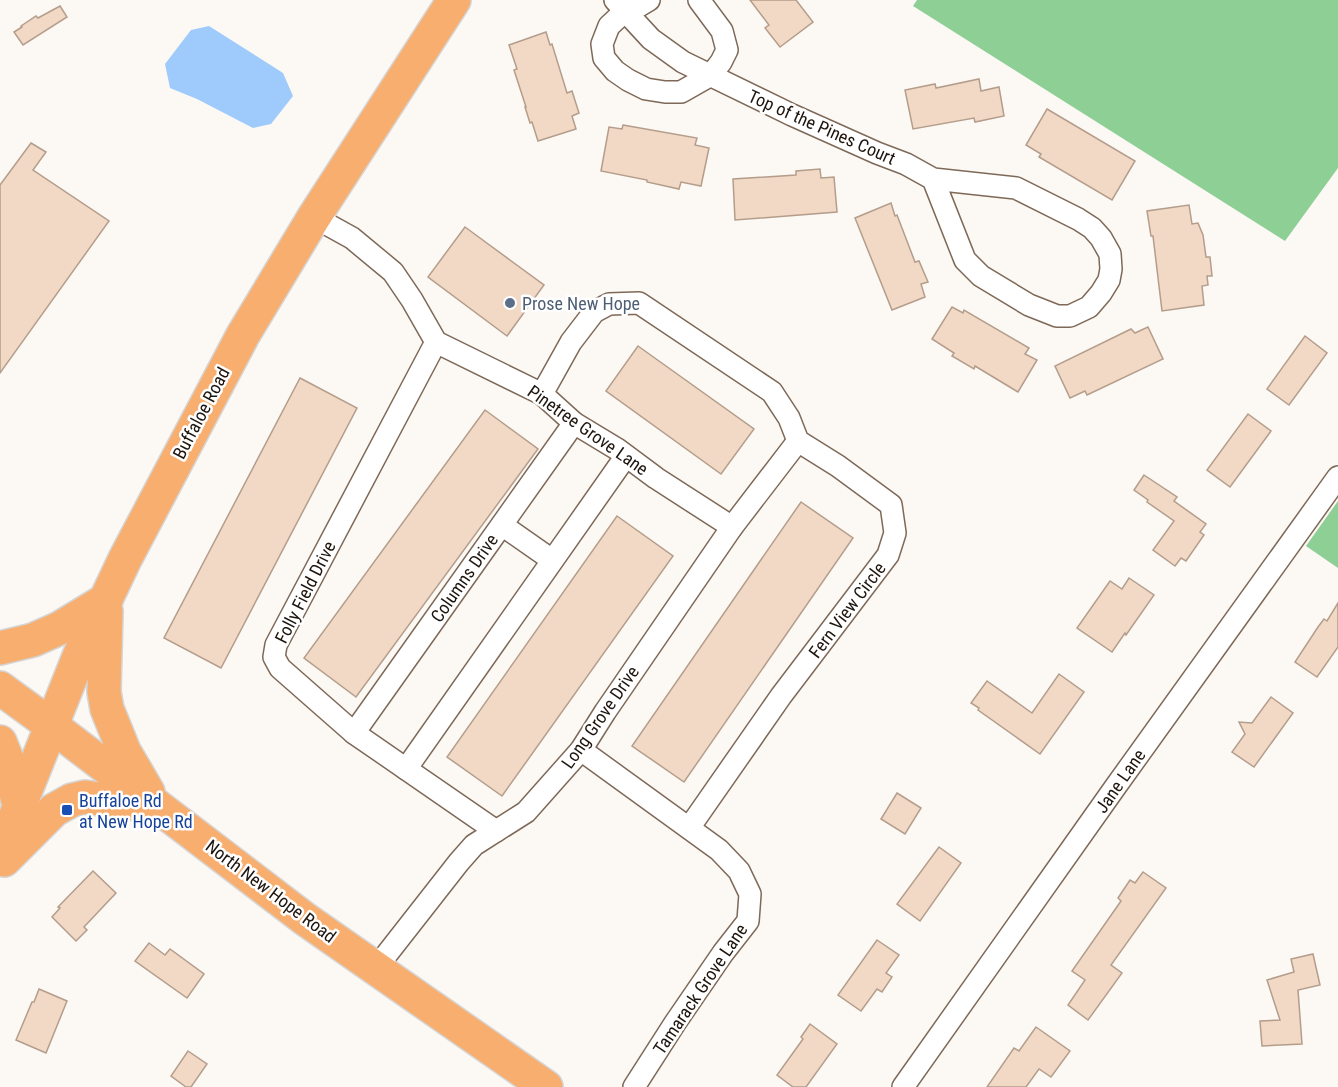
<svg xmlns="http://www.w3.org/2000/svg" width="1338" height="1087" font-family="'Roboto Condensed',sans-serif">
  <rect width="100%" height="100%" fill="#fcf8f4"/>
  <g fill="#8ecf95">
    <path d="M 917,0 L 1338,0 L 1338,168 L 1285,241 L 913,6 Z"/>
    <path d="M 1338,501 L 1338,568 L 1306,546 Z"/>
  </g>
  <path fill="#9ecbfb" d="M 209,26 L 283,73 L 293,96 L 271,124 L 253,128 L 197,99 L 170,88 L 165,64 L 191,30 Z"/>
  <g fill="#f1d9c6" stroke="#b49d8b" stroke-width="1.5">
    <path d="M 750,0 L 796,0 L 813,22 L 780,47 L 765,28 L 769,25 Z"/>
    <path d="M 60,6 L 67,17 L 23,45 L 14,32 L 22,27 L 21,26 L 36,16 L 38,18 Z"/>
    <path d="M 546,32 L 550,45 L 552,44 L 567,93 L 572,91 L 579,113 L 572,116 L 576,129 L 538,141 L 532,122 L 530,123 L 525,107 L 526,107 L 514,70 L 517,69 L 509,45 Z"/>
    <path d="M 979,79 L 981,91 L 999,87 L 1004,116 L 975,122 L 974,118 L 913,129 L 905,90 L 935,84 L 936,88 Z"/>
    <path d="M 1047,109 L 1135,161 L 1112,200 L 1039,157 L 1041,154 L 1026,145 Z"/>
    <path d="M 623,125 L 697,138 L 695,145 L 709,148 L 701,186 L 681,182 L 679,189 L 647,182 L 647,180 L 601,171 L 609,127 L 622,129 Z"/>
    <path d="M 31,143 L 46,152 L 33,170 L 109,221 L 0,373 L 0,185 Z"/>
    <path d="M 820,169 L 821,178 L 834,177 L 837,212 L 735,220 L 733,179 L 796,175 L 796,171 Z"/>
    <path d="M 891,203 L 895,216 L 897,215 L 915,262 L 919,261 L 928,282 L 921,284 L 925,297 L 892,310 L 855,218 Z"/>
    <path d="M 1189,205 L 1192,224 L 1198,223 L 1203,235 L 1206,257 L 1210,257 L 1212,276 L 1207,276 L 1208,285 L 1202,286 L 1204,305 L 1162,311 L 1153,236 L 1151,236 L 1147,211 Z"/>
    <path d="M 465,227 L 544,285 L 507,336 L 428,277 Z"/>
    <path d="M 952,307 L 963,313 L 964,310 L 1029,348 L 1025,354 L 1037,360 L 1018,392 L 975,366 L 974,369 L 952,356 L 954,353 L 932,339 Z"/>
    <path d="M 1148,327 L 1163,359 L 1087,395 L 1085,391 L 1070,398 L 1055,366 L 1131,329 L 1135,333 Z"/>
    <path d="M 1305,336 L 1327,353 L 1289,405 L 1267,389 Z"/>
    <path d="M 638,346 L 754,429 L 721,474 L 606,391 Z"/>
    <path d="M 300,378 L 357,408 L 221,668 L 164,638 Z"/>
    <path d="M 485,410 L 538,449 L 356,697 L 304,658 Z"/>
    <path d="M 1248,414 L 1271,431 L 1230,487 L 1207,470 Z"/>
    <path d="M 1144,475 L 1177,497 L 1174,501 L 1206,524 L 1200,532 L 1204,535 L 1186,561 L 1181,558 L 1175,566 L 1153,550 L 1174,521 L 1147,502 L 1148,500 L 1134,490 Z"/>
    <path d="M 801,502 L 853,538 L 684,782 L 632,746 Z"/>
    <path d="M 617,516 L 673,556 L 502,796 L 447,757 Z"/>
    <path d="M 1129,578 L 1154,595 L 1126,635 L 1125,633 L 1112,652 L 1077,628 L 1110,581 L 1122,589 Z"/>
    <path d="M 1338,603 L 1338,647 L 1317,677 L 1295,662 L 1318,627 L 1324,619 L 1327,621 Z"/>
    <path d="M 1059,674 L 1084,692 L 1040,754 L 978,710 L 979,708 L 971,703 L 987,681 L 1032,713 Z"/>
    <path d="M 1271,697 L 1293,713 L 1254,767 L 1232,752 L 1245,734 L 1239,722 L 1252,723 Z"/>
    <path d="M 897,793 L 921,808 L 905,834 L 881,819 Z"/>
    <path d="M 939,847 L 961,863 L 920,921 L 897,904 Z"/>
    <path d="M 93,871 L 116,893 L 84,927 L 87,930 L 76,941 L 52,917 L 60,908 L 58,907 Z"/>
    <path d="M 1143,872 L 1166,888 L 1111,965 L 1122,973 L 1088,1020 L 1068,1005 L 1085,980 L 1072,971 L 1121,901 L 1118,898 L 1130,880 L 1135,883 Z"/>
    <path d="M 877,940 L 899,955 L 886,973 L 892,977 L 882,992 L 877,989 L 861,1011 L 838,995 Z"/>
    <path d="M 149,943 L 165,955 L 170,949 L 204,974 L 187,998 L 135,961 Z"/>
    <path d="M 1313,954 L 1320,985 L 1298,990 L 1302,1044 L 1262,1046 L 1260,1021 L 1280,1020 L 1267,980 L 1294,972 L 1291,959 Z"/>
    <path d="M 39,989 L 67,1001 L 46,1053 L 16,1040 L 32,1002 L 34,1002 Z"/>
    <path d="M 810,1024 L 837,1044 L 806,1087 L 793,1087 L 777,1075 L 803,1039 L 801,1037 Z"/>
    <path d="M 1036,1027 L 1070,1051 L 1051,1077 L 1039,1069 L 1026,1087 L 987,1087 L 1014,1048 L 1019,1051 Z"/>
    <path d="M 188,1051 L 207,1064 L 191,1087 L 186,1087 L 171,1076 Z"/>
  </g>
  <g fill="none" stroke-linecap="round" stroke-linejoin="round">
    <defs>
      <g id="street">
        <path d="M 615,0 L 651,39 L 683,62 L 792,115 L 877,153 L 906,164 L 933,179 L 1016,188 L 1078,219 L 1092,228 L 1101,238 L 1110,254 L 1111,269 L 1109,280 L 1101,293 L 1089,307 L 1070,316 L 1057,316 L 1029,305 L 981,276 L 965,260 L 933,179"/>
        <path d="M 649,0 L 639,6 L 625,11 L 609,26 L 602,44 L 604,58 L 615,71 L 628,80 L 646,89 L 665,92 L 681,92 L 711,75 L 721,62 L 727,50 L 722,31 L 699,0"/>
        <path d="M 314,217 L 352,238 L 393,272 L 412,300 L 436,342 L 542,394 L 574,423 L 617,449 L 656,478 L 732,527"/>
        <path d="M 436,342 L 276,645 L 274,657 L 280,668 L 354,733 L 496,831"/>
        <path d="M 542,394 L 571,342 L 594,312 L 609,304 L 639,303 L 772,392 L 789,418 L 798,441 L 838,466 L 891,505 L 895,533 L 888,555 L 781,696 L 689,828"/>
        <path d="M 502,525 L 552,560"/>
        <path d="M 354,733 L 574,423"/>
        <path d="M 581,750 L 719,850 L 739,871 L 750,894 L 748,921 L 723,953 L 675,1023 L 634,1087"/>
        <path d="M 406,769 L 626,456"/>
        <path d="M 376,968 L 459,862 L 474,845 L 526,812 L 581,750 L 605,712 L 732,527 L 798,441"/>
        <path d="M 903,1087 L 1116,786 L 1338,477"/>
      </g>
      <g id="primary">
        <path d="M 106,611 L 104,692 L 107,709 L 124,751 L 148,792"/>
        <path d="M 0,648 L 33,640 L 60,628 L 106,600"/>
        <path d="M 0,688 L 52,726 L 305,919 L 546,1087"/>
        <path d="M 0,742 L 8,762 L 19,805"/>
        <path d="M 0,855 L 80,654 L 125,559 L 243,335 L 314,217 L 454,0"/>
        <path d="M 4,860 L 54,810 L 72,800 L 85,797 L 156,807"/>
      </g>
    </defs>
    <use href="#street" stroke="#7e6958" stroke-width="24"/>
    <use href="#primary" stroke="#d6d5d4" stroke-width="36"/>
    <use href="#street" stroke="#fff" stroke-width="21"/>
    <use href="#primary" stroke="#f8ae6e" stroke-width="33"/>
  </g>
  <circle fill="#5c6f8a" stroke="#fff" stroke-width="2" cx="510" cy="303" r="6"/>
  <rect fill="#1a4fb4" stroke="#fff" stroke-width="2" x="61" y="804" width="12" height="12" rx="3"/>
  <g text-anchor="middle" dominant-baseline="central" stroke-width="5" stroke-linejoin="round" paint-order="stroke">
    <g font-size="18" fill="#1d150e" stroke="#fff">
      <text transform="translate(822 127) rotate(24)">Top of the Pines Court</text>
      <text transform="translate(201 413) rotate(-62)">Buffaloe Road</text>
      <text transform="translate(588 430) rotate(35)">Pinetree Grove Lane</text>
      <text transform="translate(464 578) rotate(-55)">Columns Drive</text>
      <text transform="translate(305 592) rotate(-63)">Folly Field Drive</text>
      <text transform="translate(847 610) rotate(-53)">Fern View Circle</text>
      <text transform="translate(600 717) rotate(-55)">Long Grove Drive</text>
      <text transform="translate(1120 781) rotate(-55)">Jane Lane</text>
      <text transform="translate(271 891) rotate(37)">North New Hope Road</text>
      <text transform="translate(700 989) rotate(-56)">Tamarack Grove Lane</text>
    </g>
    <g font-size="18" fill="#4e5e75" stroke="#fff" text-anchor="start">
      <text x="522" y="303">Prose New Hope</text>
    </g>
    <g font-size="18" fill="#164399" stroke="#fff" text-anchor="start">
      <text x="79" y="800">Buffaloe Rd<tspan x="79" dy="21">at New Hope Rd</tspan></text>
    </g>
  </g>
</svg>
